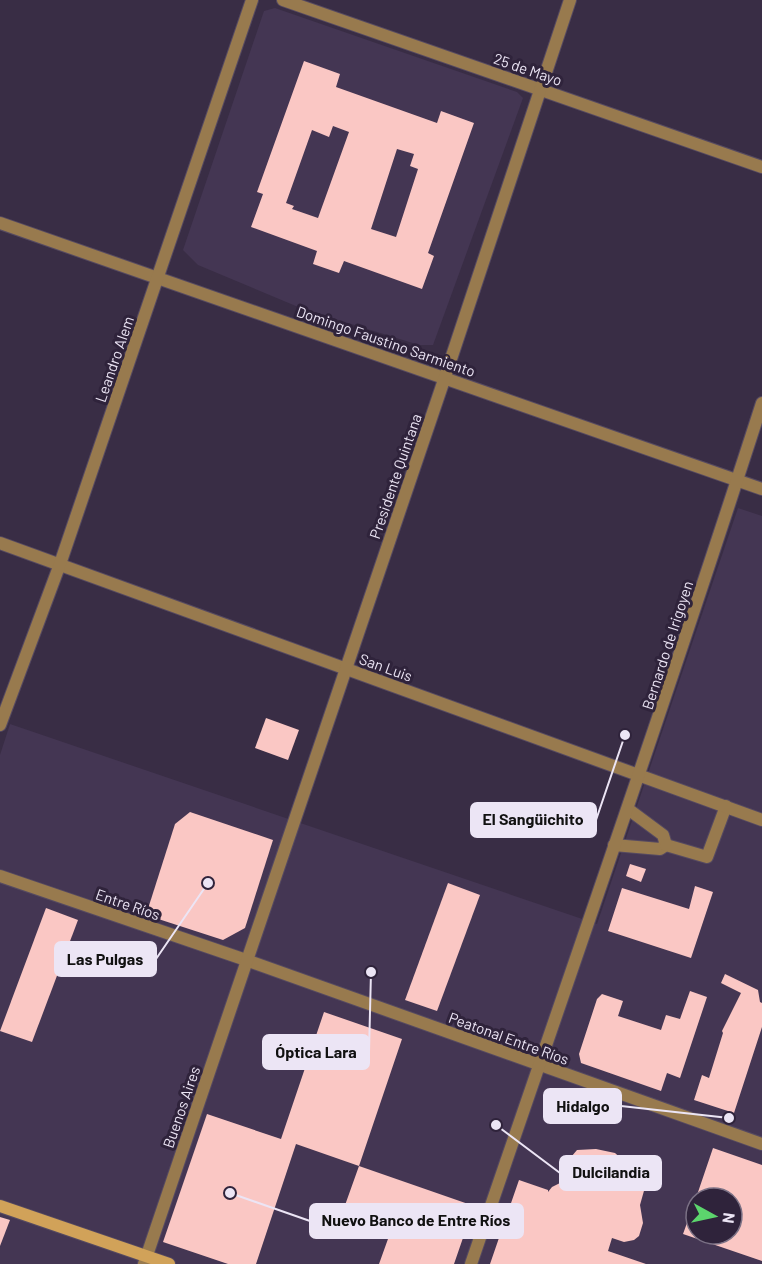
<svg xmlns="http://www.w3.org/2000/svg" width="762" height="1264" font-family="Barlow,sans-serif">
  <rect width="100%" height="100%" fill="#392d45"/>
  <g fill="#443653" fill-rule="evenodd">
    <path d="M 275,8 L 517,92 L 523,98 L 433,345 L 419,345 L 303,309 L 198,265 L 183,250 L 264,11 Z"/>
    <path d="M 738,508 L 762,516 L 762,1264 L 0,1264 L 0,755 L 10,724 L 597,924 ZM 696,1198 L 732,1198 L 732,1234 L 696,1234 Z"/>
  </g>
  <g fill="#fac7c4" fill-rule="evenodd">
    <path d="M 304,61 L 340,74 L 336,87 L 437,123 L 441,111 L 474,123 L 428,253 L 434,256 L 422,289 L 344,261 L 339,273 L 313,264 L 317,251 L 251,227 L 263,194 L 257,192 ZM 333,126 L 349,132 L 318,218 L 292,209 L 294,206 L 286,203 L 312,130 L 329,137 ZM 397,149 L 414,154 L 410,166 L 418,169 L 396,237 L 371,229 Z"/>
    <path d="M 266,718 L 299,730 L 288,760 L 255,748 Z"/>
    <path d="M 190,812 L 273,840 L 245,928 L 223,940 L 146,915 L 175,824 Z"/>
    <path d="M 630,864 L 646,869 L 641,882 L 626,876 Z"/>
    <path d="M 448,883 L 480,895 L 437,1011 L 405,1000 Z"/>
    <path d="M 695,886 L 713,892 L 691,958 L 608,931 L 622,888 L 689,909 Z"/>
    <path d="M 46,908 L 78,920 L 32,1042 L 0,1031 Z"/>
    <path d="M 725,974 L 758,990 L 760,1002 L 762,1003 L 762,1027 L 734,1113 L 694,1100 L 702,1075 L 709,1078 L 723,1033 L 722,1031 L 741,993 L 721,983 Z"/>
    <path d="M 690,991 L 707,997 L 680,1078 L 667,1073 L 661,1091 L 581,1063 L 579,1054 L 597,999 L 602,994 L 623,1001 L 618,1016 L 661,1030 L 666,1015 L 680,1019 Z"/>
    <path d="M 324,1012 L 402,1039 L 359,1166 L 296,1144 L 256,1264 L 228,1264 L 163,1242 L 207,1114 L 281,1139 Z"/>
    <path d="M 713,1148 L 762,1165 L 762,1261 L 683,1234 L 696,1198 L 696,1234 L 732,1234 L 732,1198 L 696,1198 Z"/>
    <path d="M 596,1149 L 615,1153 L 624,1161 L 649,1173 L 640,1205 L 643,1223 L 639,1236 L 634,1240 L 624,1242 L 612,1238 L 608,1251 L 646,1264 L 490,1264 L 519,1180 L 548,1190 L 548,1192 L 552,1187 L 560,1183 L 566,1163 L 577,1150 Z"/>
    <path d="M 359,1166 L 474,1206 L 454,1264 L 379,1264 L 393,1225 L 344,1208 Z"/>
    <path d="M 0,1217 L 10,1220 L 0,1246 Z"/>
  </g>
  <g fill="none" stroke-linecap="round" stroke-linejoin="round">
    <defs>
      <g id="lane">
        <path d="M 614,845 L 660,849 L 666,845 L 663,835 L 628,809"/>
        <path d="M 666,845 L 707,857 L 726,806"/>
      </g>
      <g id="street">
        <path d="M 283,0 L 762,167"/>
        <path d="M 0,223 L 762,489"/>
        <path d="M 0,543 L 762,820"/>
        <path d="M 0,725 L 60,564 L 252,0"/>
        <path d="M 0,876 L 246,960 L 762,1144"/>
        <path d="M 144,1264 L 445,377 L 570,0"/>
        <path d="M 471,1264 C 569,977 669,692 762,403"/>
      </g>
      <path id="secondary" d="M 0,1206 L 169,1264"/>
    </defs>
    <use href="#lane" stroke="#564a61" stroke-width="14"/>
    <use href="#street" stroke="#564a61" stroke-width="14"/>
    <use href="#secondary" stroke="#564a61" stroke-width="14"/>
    <use href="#lane" stroke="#987a4e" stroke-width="12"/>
    <use href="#street" stroke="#987a4e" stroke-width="12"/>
    <use href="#secondary" stroke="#d1a259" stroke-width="12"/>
  </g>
  <g text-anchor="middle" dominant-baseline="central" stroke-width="6" stroke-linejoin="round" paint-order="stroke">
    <g font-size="15" fill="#ece5f5" stroke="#2f233b">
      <text transform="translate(528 69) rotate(19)">25 de Mayo</text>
      <text transform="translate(386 341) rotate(19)">Domingo Faustino Sarmiento</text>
      <text transform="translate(114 359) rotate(-71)">Leandro Alem</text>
      <text transform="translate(395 476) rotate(-71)">Presidente Quintana</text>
      <text transform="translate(667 645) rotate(-72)">Bernardo de Irigoyen</text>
      <text transform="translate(386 667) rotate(20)">San Luis</text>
      <text transform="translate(128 904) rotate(19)">Entre Ríos</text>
      <text transform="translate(509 1038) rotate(20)">Peatonal Entre Ríos</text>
      <text transform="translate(181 1107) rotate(-71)">Buenos Aires</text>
    </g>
  </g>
  <path fill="none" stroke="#ece5f5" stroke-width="2" d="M625 735L596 820M208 883L156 959M371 972L369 1052M729 1118L621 1106M496 1125L560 1173M230 1193L310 1221"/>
  <g fill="#ece5f5" stroke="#2f233b" stroke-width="2">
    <circle cx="625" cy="735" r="6"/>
    <circle cx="208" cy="883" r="6"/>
    <circle cx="371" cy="972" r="6"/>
    <circle cx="729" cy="1118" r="6"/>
    <circle cx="496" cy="1125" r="6"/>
    <circle cx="230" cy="1193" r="6"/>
  </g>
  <g fill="#ece5f5" stroke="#ece5f5" stroke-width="2">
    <rect x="471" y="803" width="125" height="34" rx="6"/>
    <rect x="55" y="942" width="101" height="34" rx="6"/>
    <rect x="263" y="1035" width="106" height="34" rx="6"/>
    <rect x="544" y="1089" width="77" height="34" rx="6"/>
    <rect x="560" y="1156" width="101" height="34" rx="6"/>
    <rect x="310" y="1204" width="213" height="34" rx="6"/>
  </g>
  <g font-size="16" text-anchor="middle" font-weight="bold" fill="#111">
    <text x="533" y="825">El Sangüichito</text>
    <text x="105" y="965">Las Pulgas</text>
    <text x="316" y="1058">Óptica Lara</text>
    <text x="583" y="1112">Hidalgo</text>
    <text x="611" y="1178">Dulcilandia</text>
    <text x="416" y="1226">Nuevo Banco de Entre Ríos</text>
  </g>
  <g transform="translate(714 1216) rotate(98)"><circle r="28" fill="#2f233b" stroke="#7b7185" stroke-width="1.5"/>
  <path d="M0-4.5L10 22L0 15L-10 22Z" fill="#5cd56d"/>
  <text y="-9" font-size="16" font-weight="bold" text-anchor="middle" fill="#ece5f5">N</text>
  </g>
</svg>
